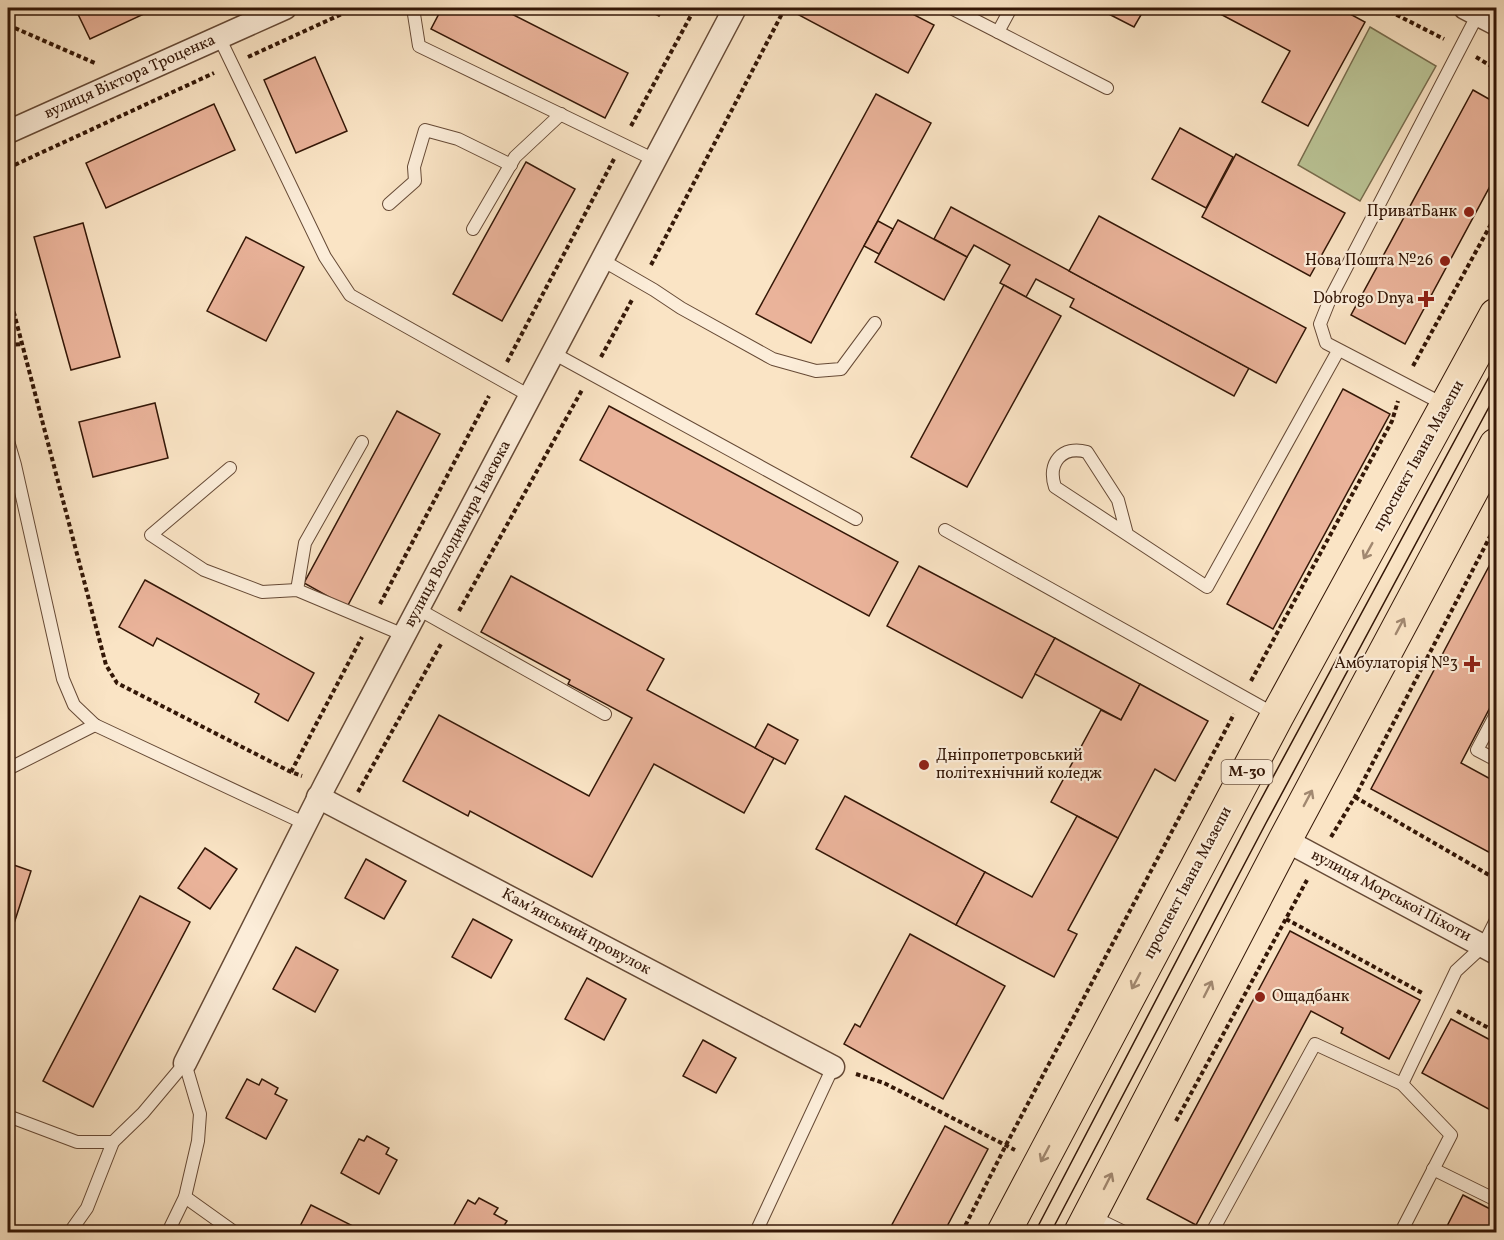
<svg xmlns="http://www.w3.org/2000/svg" width="1504" height="1240" font-family="Vollkorn,serif">
  <rect width="100%" height="100%" fill="#fae4c5"/>
  <filter id="stains"><feTurbulence type="fractalNoise" baseFrequency=".00333" numOctaves="4"/><feColorMatrix values="0 0 0 0 .2 0 0 0 0 .09 0 0 0 0 .02 0 0 0 .5 -.17"/></filter>
  <radialGradient id="worn" r=".72"><stop offset=".6" stop-color="#630" stop-opacity="0"/><stop offset="1" stop-color="#630" stop-opacity=".3"/></radialGradient>
  <path fill="#bbc597" stroke="#786e4f" stroke-width="1.5" d="M 1370,27 L 1436,66 L 1360,201 L 1298,165 Z"/>
  <g fill="#eab39a" stroke="#341707" stroke-width="1.5">
    <path d="M 75,8 L 141,8 L 144,14 L 90,39 Z"/>
    <path d="M 442,8 L 500,8 L 628,73 L 605,118 L 431,29 Z"/>
    <path d="M 643,8 L 664,8 L 659,16 Z"/>
    <path d="M 800,8 L 901,8 L 934,25 L 908,73 L 797,14 Z"/>
    <path d="M 1097,8 L 1145,8 L 1134,27 Z"/>
    <path d="M 1209,8 L 1339,8 L 1365,22 L 1308,126 L 1262,102 L 1290,51 Z"/>
    <path d="M 315,57 L 347,131 L 296,153 L 264,80 Z"/>
    <path d="M 1473,90 L 1496,103 L 1496,175 L 1405,344 L 1351,315 Z"/>
    <path d="M 876,94 L 931,123 L 811,343 L 756,314 Z"/>
    <path d="M 214,104 L 235,150 L 106,208 L 86,163 Z"/>
    <path d="M 1180,128 L 1233,157 L 1206,208 L 1152,179 Z"/>
    <path d="M 1236,154 L 1345,213 L 1310,276 L 1202,217 Z"/>
    <path d="M 526,162 L 575,189 L 502,321 L 453,294 Z"/>
    <path d="M 951,207 L 1249,368 L 1234,396 L 1070,307 L 1074,299 L 1036,279 L 1026,297 L 1000,283 L 1010,265 L 974,245 L 967,257 L 934,239 Z"/>
    <path d="M 1099,216 L 1306,328 L 1276,383 L 1069,271 Z"/>
    <path d="M 898,220 L 967,257 L 944,300 L 875,262 Z"/>
    <path d="M 878,221 L 893,229 L 879,254 L 864,246 Z"/>
    <path d="M 83,223 L 120,357 L 71,370 L 34,237 Z"/>
    <path d="M 246,237 L 304,267 L 266,341 L 207,311 Z"/>
    <path d="M 1004,285 L 1061,316 L 967,487 L 911,457 Z"/>
    <path d="M 1343,389 L 1390,414 L 1273,629 L 1227,604 Z"/>
    <path d="M 155,403 L 168,458 L 93,477 L 79,422 Z"/>
    <path d="M 609,406 L 898,562 L 869,616 L 580,460 Z"/>
    <path d="M 397,411 L 440,434 L 347,607 L 304,583 Z"/>
    <path d="M 1496,553 L 1496,696 L 1461,763 L 1496,782 L 1496,856 L 1371,789 Z"/>
    <path d="M 919,566 L 1055,638 L 1022,698 L 887,626 Z"/>
    <path d="M 511,576 L 664,659 L 647,690 L 774,758 L 744,813 L 654,764 L 592,877 L 470,811 L 468,816 L 403,781 L 439,715 L 589,796 L 632,718 L 568,684 L 570,680 L 481,632 Z"/>
    <path d="M 145,580 L 314,673 L 288,721 L 255,702 L 259,694 L 157,638 L 153,646 L 119,627 Z"/>
    <path d="M 1055,638 L 1140,684 L 1121,720 L 1035,674 Z"/>
    <path d="M 1140,684 L 1208,721 L 1175,781 L 1155,769 L 1118,838 L 1051,802 L 1101,710 L 1121,720 Z"/>
    <path d="M 768,724 L 798,740 L 785,764 L 755,748 Z"/>
    <path d="M 845,796 L 985,872 L 956,925 L 816,849 Z"/>
    <path d="M 1077,816 L 1118,838 L 1068,930 L 1077,934 L 1054,977 L 956,925 L 985,872 L 1032,897 Z"/>
    <path d="M 205,848 L 237,869 L 210,909 L 178,888 Z"/>
    <path d="M 366,859 L 406,881 L 384,919 L 345,898 Z"/>
    <path d="M 8,863 L 31,871 L 8,942 Z"/>
    <path d="M 140,896 L 190,922 L 93,1107 L 43,1081 Z"/>
    <path d="M 473,919 L 512,940 L 491,978 L 452,957 Z"/>
    <path d="M 1290,931 L 1420,1000 L 1389,1059 L 1341,1033 L 1343,1028 L 1311,1011 L 1196,1225 L 1147,1199 Z"/>
    <path d="M 910,934 L 1005,986 L 943,1099 L 844,1044 L 855,1024 L 860,1027 Z"/>
    <path d="M 296,947 L 338,970 L 315,1012 L 273,989 Z"/>
    <path d="M 587,978 L 626,999 L 604,1040 L 565,1019 Z"/>
    <path d="M 1451,1019 L 1496,1043 L 1496,1113 L 1422,1073 Z"/>
    <path d="M 703,1040 L 736,1058 L 716,1093 L 683,1076 Z"/>
    <path d="M 247,1079 L 259,1085 L 262,1079 L 278,1088 L 275,1094 L 287,1100 L 266,1139 L 226,1118 Z"/>
    <path d="M 945,1126 L 988,1149 L 944,1232 L 888,1232 Z"/>
    <path d="M 367,1136 L 389,1148 L 386,1154 L 397,1160 L 379,1194 L 341,1173 L 359,1139 L 364,1141 Z"/>
    <path d="M 1463,1195 L 1496,1212 L 1496,1232 L 1444,1232 Z"/>
    <path d="M 479,1198 L 498,1208 L 494,1214 L 507,1221 L 500,1232 L 450,1232 L 468,1200 L 475,1204 Z"/>
    <path d="M 311,1205 L 355,1227 L 353,1232 L 297,1232 Z"/>
  </g>
  <g fill="none" stroke-linecap="round" stroke-linejoin="round">
    <defs>
      <g id="lane">
        <path d="M 413,8 L 419,46 L 655,160"/>
        <path d="M 951,8 L 998,32"/>
        <path d="M 1011,8 L 998,32 L 1107,88"/>
        <path d="M 219,37 L 325,257 L 350,295 L 530,396"/>
        <path d="M 389,204 L 415,181 L 414,167 L 425,130 L 458,139 L 511,165"/>
        <path d="M 473,229 L 515,157 L 561,114"/>
        <path d="M 602,260 L 654,290 L 681,308 L 773,359 L 816,371 L 841,369 L 875,323"/>
        <path d="M 553,353 L 856,519"/>
        <path d="M 1445,405 L 1326,343 L 1320,324 L 1330,299 L 1478,14"/>
        <path d="M 8,441 L 15,465 L 63,679 L 74,705 L 95,725 L 306,824"/>
        <path d="M 230,468 L 151,535 L 204,570 L 262,592 L 297,590 L 404,635"/>
        <path d="M 945,530 L 1276,715"/>
        <path d="M 1127,534 L 1118,500 L 1087,452 C 1062,445 1047,463 1055,487 L 1207,587 L 1338,351"/>
        <path d="M 297,590 L 305,543 L 362,442"/>
        <path d="M 418,609 L 605,714"/>
        <path d="M 1496,714 L 1477,750 L 1496,760"/>
        <path d="M 8,769 L 95,725"/>
        <path d="M 1402,1084 L 1456,971 L 1483,946 L 1496,920"/>
        <path d="M 8,1116 L 77,1142 L 113,1142 L 143,1113 L 185,1063"/>
        <path d="M 1433,1169 L 1496,1200"/>
        <path d="M 185,1197 L 234,1232"/>
        <path d="M 1091,1216 L 1124,1232"/>
        <path d="M 70,1232 L 87,1208 L 113,1142"/>
        <path d="M 168,1232 L 185,1197 L 198,1141 L 200,1114 L 185,1063"/>
        <path d="M 756,1232 L 833,1067"/>
        <path d="M 1212,1232 L 1315,1044 L 1402,1084 L 1451,1135 L 1401,1232"/>
      </g>
      <g id="street">
        <path d="M 1465,8 L 1496,24"/>
        <path d="M 8,132 L 285,8"/>
        <path d="M 318,797 L 833,1067"/>
        <path d="M 1285,840 L 1496,953"/>
        <path d="M 185,1063 L 325,785 L 735,8"/>
      </g>
      <g id="highway">
        <path d="M 1004,1232 L 1277,716 L 1496,315"/>
        <path d="M 1081,1232 L 1285,840 L 1496,445"/>
      </g>
    </defs>
    <use href="#lane" stroke="#664a36" stroke-width="14"/>
    <use href="#street" stroke="#664a36" stroke-width="25"/>
    <use href="#highway" stroke="#341707" stroke-width="35"/>
    <g stroke="#341707" stroke-width="4" stroke-dasharray="4.5 3" stroke-linecap="butt">
      <path d="M 1383,8 L 1444,39"/>
      <path d="M 8,25 L 97,64"/>
      <path d="M 248,57 L 355,8"/>
      <path d="M 1476,57 L 1496,69"/>
      <path d="M 631,126 L 695,8"/>
      <path d="M 8,168 L 214,73"/>
      <path d="M 651,265 L 785,8"/>
      <path d="M 8,290 L 106,665 L 117,683 L 291,772 L 302,776"/>
      <path d="M 8,345 L 22,344"/>
      <path d="M 601,357 L 633,298"/>
      <path d="M 507,362 L 614,159"/>
      <path d="M 1413,366 L 1496,215"/>
      <path d="M 380,604 L 489,396"/>
      <path d="M 459,611 L 582,390"/>
      <path d="M 1251,681 L 1392,421 L 1398,401"/>
      <path d="M 291,772 L 362,637"/>
      <path d="M 358,792 L 441,644"/>
      <path d="M 1355,797 L 1496,879"/>
      <path d="M 1331,837 L 1355,797 L 1496,525"/>
      <path d="M 1286,919 L 1424,994"/>
      <path d="M 1457,1011 L 1496,1032"/>
      <path d="M 856,1074 L 884,1083 L 1015,1150"/>
      <path d="M 1176,1121 L 1307,880"/>
      <path d="M 962,1232 L 1006,1145 L 1234,714"/>
    </g>
    <use href="#lane" stroke="#fcedd9" stroke-width="12"/>
    <use href="#street" stroke="#fcedd9" stroke-width="22"/>
    <use href="#highway" stroke="#fae4c5" stroke-width="33"/>
    <g stroke="#341707" stroke-width="1.5">
      <path d="M 1035,1232 L 1252,816 L 1496,364"/>
      <path d="M 1051,1232 L 1266,823 L 1496,394"/>
    </g>
  </g>
  <defs><path id="oneway-shaft" d="M-6 0H5M1.5-3L5.5 0L1.5 3" fill="none" stroke-width="1.6" stroke-linecap="round" stroke-linejoin="round" transform="scale(1.5)"/></defs>
  <g stroke="#a18870">
    <use href="#oneway-shaft" transform="translate(1368 551) rotate(119)"/>
    <use href="#oneway-shaft" transform="translate(1400 626) rotate(-62)"/>
    <use href="#oneway-shaft" transform="translate(1308 798) rotate(-62)"/>
    <use href="#oneway-shaft" transform="translate(1136 981) rotate(118)"/>
    <use href="#oneway-shaft" transform="translate(1208 989) rotate(-63)"/>
    <use href="#oneway-shaft" transform="translate(1045 1154) rotate(118)"/>
    <use href="#oneway-shaft" transform="translate(1108 1181) rotate(-63)"/>
  </g>
  <g fill="#8f2418" stroke="#fcedd9" stroke-width="2">
    <circle cx="1469" cy="212" r="6"/>
    <circle cx="1445" cy="261" r="6"/>
    <path d="M1423 290h6v6h6v6h-6v6h-6v-6h-6v-6h6z"/>
    <path d="M1469 655h6v6h6v6h-6v6h-6v-6h-6v-6h6z"/>
    <circle cx="924" cy="765" r="6"/>
    <circle cx="1260" cy="997" r="6"/>
  </g>
  <g text-anchor="middle" dominant-baseline="central" stroke-width="4.5" stroke-linejoin="round" paint-order="stroke">
    <rect fill="#fcedd9" stroke="#705746" stroke-width="1.5" x="1221.5" y="760" width="51" height="24" rx="4.5"/>
    <g font-size="15" font-weight="bold" fill="#341707">
      <text x="1247" y="772">М-30</text>
    </g>
    <g font-size="16" fill="#341707" stroke="#fcedd9">
      <text transform="translate(130 77) rotate(-24)">вулиця Віктора Троценка</text>
      <text transform="translate(1419 456) rotate(-61)">проспект Івана Мазепи</text>
      <text transform="translate(458 534) rotate(-62)">вулиця Володимира Івасюка</text>
      <text transform="translate(1188 883) rotate(-62)">проспект Івана Мазепи</text>
      <text transform="translate(1391 896) rotate(28)">вулиця Морської Піхоти</text>
      <text transform="translate(576 932) rotate(28)">Камʼянський провулок</text>
    </g>
    <g font-size="16" fill="#341707" stroke="#fcedd9" text-anchor="end">
      <text x="1457" y="212">ПриватБанк</text>
      <text x="1433" y="261">Нова Пошта №26</text>
      <text x="1414" y="299">Dobrogo Dnya</text>
      <text x="1458" y="664">Амбулаторія №3</text>
      <text x="936" y="756" text-anchor="start">Дніпропетровський<tspan x="936" dy="18">політехнічний коледж</tspan></text>
      <text x="1272" y="997" text-anchor="start">Ощадбанк</text>
    </g>
  </g>
  <rect width="1504" height="1240" fill="none" stroke="#fae4c5" stroke-width="30"/>
  <rect x="9" y="9" width="1486" height="1222" fill="none" stroke="#341707" stroke-width="3"/>
  <rect x="15" y="15" width="1474" height="1210" fill="none" stroke="#341707" stroke-width="1.5"/>
  <rect width="100%" height="100%" filter="url(#stains)"/>
  <rect width="100%" height="100%" fill="url(#worn)"/>
</svg>
